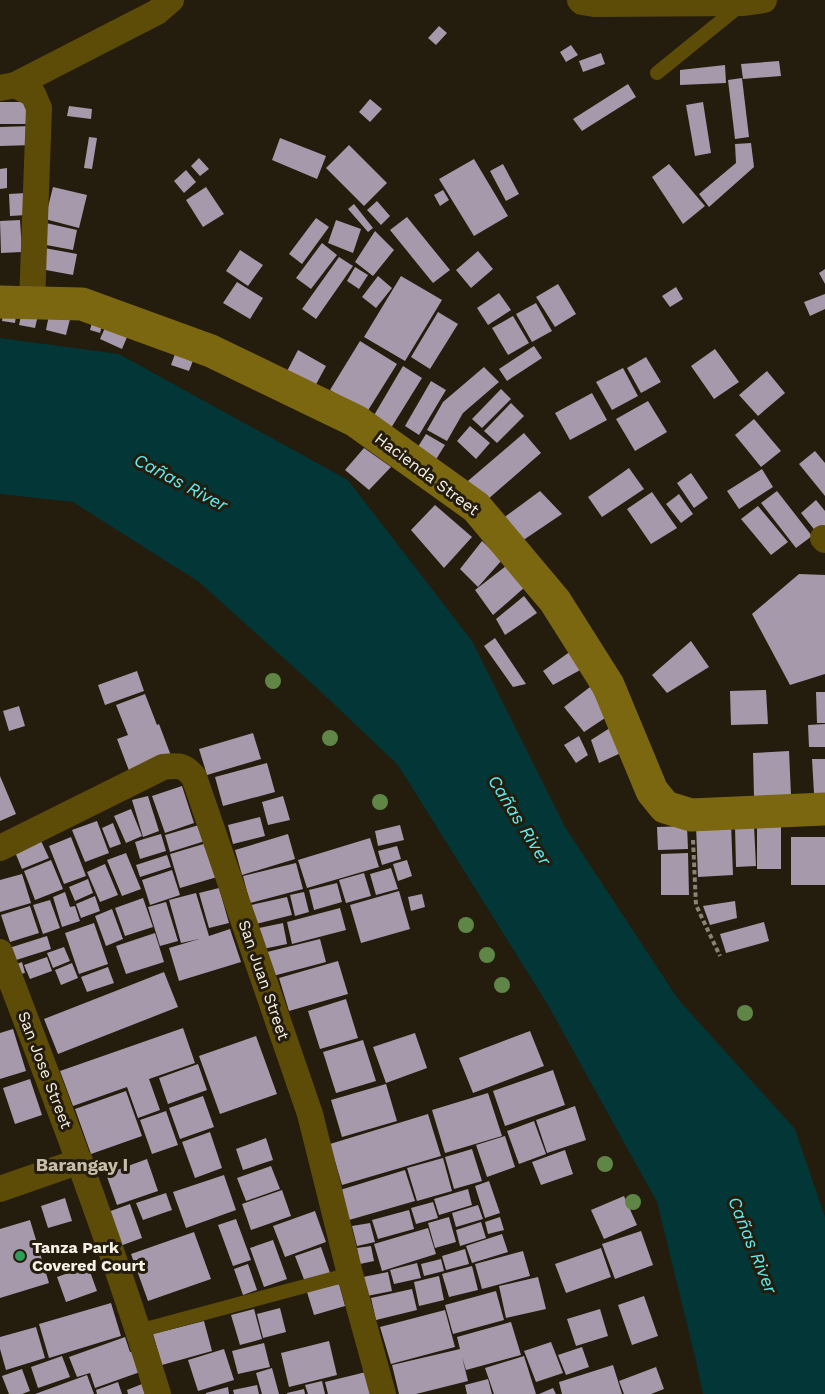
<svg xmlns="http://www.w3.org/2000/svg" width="825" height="1394" font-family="'Work Sans',sans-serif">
  <rect width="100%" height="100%" fill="#241c0c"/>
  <path fill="#023637" d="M 0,338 L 119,354 L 348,480 L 472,641 L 565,827 L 678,999 L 795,1129 L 825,1217 L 825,1394 L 703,1394 L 696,1361 L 657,1202 L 548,1005 L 398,765 L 318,689 L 199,582 L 73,502 L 0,494 Z"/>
  <g fill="#a699ab">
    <path d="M 439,26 L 447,33 L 436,45 L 428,38 Z"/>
    <path d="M 571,45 L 578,55 L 566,62 L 560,52 Z"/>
    <path d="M 601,53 L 605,64 L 583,72 L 579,61 Z"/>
    <path d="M 779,61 L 781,76 L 743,79 L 741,64 Z"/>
    <path d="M 725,65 L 726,83 L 680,85 L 680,70 Z"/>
    <path d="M 742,78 L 749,137 L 735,139 L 728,80 Z"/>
    <path d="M 628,84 L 636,97 L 582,131 L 573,119 Z"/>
    <path d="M 370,99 L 382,109 L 370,122 L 359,112 Z"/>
    <rect x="0" y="102" width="28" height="22"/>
    <path d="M 703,102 L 711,153 L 695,156 L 686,105 Z"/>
    <path d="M 69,106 L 92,109 L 91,119 L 67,116 Z"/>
    <path d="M 32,126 L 33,145 L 0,146 L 0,127 Z"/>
    <path d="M 89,137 L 97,138 L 92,169 L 84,168 Z"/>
    <path d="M 280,138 L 326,156 L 317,179 L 272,160 Z"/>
    <path d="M 751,143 L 754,167 L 709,207 L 699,194 L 736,163 L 735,144 Z"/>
    <path d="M 349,145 L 387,183 L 364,206 L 326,168 Z"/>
    <path d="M 199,158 L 209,169 L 200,176 L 191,166 Z"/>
    <path d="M 474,159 L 508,216 L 474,236 L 439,179 Z"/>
    <path d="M 503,164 L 519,194 L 506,201 L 490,171 Z"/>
    <path d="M 669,164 L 705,206 L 683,224 L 652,177 Z"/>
    <path d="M 7,168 L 7,188 L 0,189 L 0,169 Z"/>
    <path d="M 186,170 L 196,182 L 184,193 L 174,181 Z"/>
    <path d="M 53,187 L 87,195 L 79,228 L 45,219 Z"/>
    <path d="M 206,187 L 224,214 L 203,227 L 186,200 Z"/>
    <path d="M 443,190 L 449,200 L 440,206 L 434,195 Z"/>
    <path d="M 26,193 L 27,215 L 10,216 L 9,194 Z"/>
    <path d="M 377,201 L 390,216 L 381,225 L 367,210 Z"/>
    <path d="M 354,204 L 373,228 L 368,232 L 348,209 Z"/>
    <path d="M 407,217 L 450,270 L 433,283 L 390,230 Z"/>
    <path d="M 316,218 L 329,227 L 302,264 L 289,254 Z"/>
    <path d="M 20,220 L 22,252 L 1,253 L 0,221 Z"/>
    <path d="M 336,220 L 361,229 L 353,253 L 328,243 Z"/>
    <path d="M 46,223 L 77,230 L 73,250 L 41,244 Z"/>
    <path d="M 375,231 L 394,250 L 373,276 L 355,262 Z"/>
    <path d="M 322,243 L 337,255 L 311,289 L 296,278 Z"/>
    <path d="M 39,247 L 77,254 L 73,275 L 35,268 Z"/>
    <path d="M 240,250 L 263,265 L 248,286 L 226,271 Z"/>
    <path d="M 478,251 L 493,269 L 471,288 L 456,270 Z"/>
    <path d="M 339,257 L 353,266 L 316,319 L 302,309 Z"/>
    <path d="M 355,267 L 368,275 L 359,289 L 347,281 Z"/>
    <path d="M 825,269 L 825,284 L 819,273 Z"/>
    <path d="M 378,276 L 392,288 L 376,308 L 362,297 Z"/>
    <path d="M 401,276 L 442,300 L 405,361 L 364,337 Z"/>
    <path d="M 237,282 L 263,298 L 250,319 L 223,303 Z"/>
    <path d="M 558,284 L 576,314 L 555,327 L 536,297 Z"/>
    <path d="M 676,287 L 683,299 L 670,307 L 662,296 Z"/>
    <path d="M 499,293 L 511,310 L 488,325 L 477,308 Z"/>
    <path d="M 825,294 L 825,309 L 810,316 L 804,302 Z"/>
    <path d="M 536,303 L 552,331 L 532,342 L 516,314 Z"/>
    <path d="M 4,306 L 17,308 L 15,323 L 2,321 Z"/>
    <path d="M 23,307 L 39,311 L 35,328 L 19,325 Z"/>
    <path d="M 50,310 L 71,315 L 66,335 L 46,330 Z"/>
    <path d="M 438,312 L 458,324 L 430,369 L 411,357 Z"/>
    <path d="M 513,316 L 529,343 L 508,355 L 492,328 Z"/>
    <path d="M 93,319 L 103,322 L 100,333 L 90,330 Z"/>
    <path d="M 108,321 L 130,330 L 122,349 L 100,339 Z"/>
    <path d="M 360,341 L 397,364 L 367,412 L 330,390 Z"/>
    <path d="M 534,346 L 542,358 L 507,381 L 499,369 Z"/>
    <path d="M 715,349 L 739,382 L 714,399 L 691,366 Z"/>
    <path d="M 298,350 L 326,366 L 313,390 L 285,375 Z"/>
    <path d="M 176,351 L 194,358 L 189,371 L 171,365 Z"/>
    <path d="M 646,357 L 661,382 L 641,393 L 627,368 Z"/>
    <path d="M 403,366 L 422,378 L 391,428 L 373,417 Z"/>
    <path d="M 484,367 L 499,382 L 463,413 L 447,441 L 427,430 L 443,402 Z"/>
    <path d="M 623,368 L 638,396 L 612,410 L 596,382 Z"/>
    <path d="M 767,371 L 785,393 L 758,416 L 739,395 Z"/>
    <path d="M 431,381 L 446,390 L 419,435 L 405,426 Z"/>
    <path d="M 501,389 L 511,399 L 482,428 L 472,419 Z"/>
    <path d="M 592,393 L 607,420 L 570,440 L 555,413 Z"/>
    <path d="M 648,401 L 667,432 L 635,451 L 616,419 Z"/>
    <path d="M 511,403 L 524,416 L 497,443 L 484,431 Z"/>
    <path d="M 754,419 L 781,451 L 761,467 L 735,435 Z"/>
    <path d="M 470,426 L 490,443 L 476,459 L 457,441 Z"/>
    <path d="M 524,433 L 541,453 L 480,506 L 462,486 Z"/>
    <path d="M 426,434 L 445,445 L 430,469 L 411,458 Z"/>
    <path d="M 364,448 L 391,467 L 369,490 L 345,470 Z"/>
    <path d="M 815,451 L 825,463 L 825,496 L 799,464 Z"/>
    <path d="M 629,468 L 644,489 L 602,517 L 588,497 Z"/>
    <path d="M 762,469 L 773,487 L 739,509 L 727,491 Z"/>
    <path d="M 691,473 L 708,498 L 694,508 L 677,483 Z"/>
    <path d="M 540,491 L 562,514 L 519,543 L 502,519 Z"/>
    <path d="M 777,491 L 812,536 L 796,548 L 761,503 Z"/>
    <path d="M 652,492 L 677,528 L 651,544 L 627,509 Z"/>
    <path d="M 679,494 L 693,514 L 681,523 L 666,504 Z"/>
    <path d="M 816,500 L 825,511 L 825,527 L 817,533 L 801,513 Z"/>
    <path d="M 435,505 L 472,537 L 444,568 L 411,530 Z"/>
    <path d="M 758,506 L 788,542 L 771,555 L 741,519 Z"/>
    <path d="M 482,541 L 502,560 L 478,587 L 460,569 Z"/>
    <path d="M 506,566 L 525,587 L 493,615 L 475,590 Z"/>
    <path d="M 799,574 L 825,575 L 825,674 L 790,685 L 752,614 Z"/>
    <path d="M 524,596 L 537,613 L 505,635 L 496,619 Z"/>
    <path d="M 495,638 L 526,684 L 513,687 L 484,646 Z"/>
    <path d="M 691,641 L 709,667 L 667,693 L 652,675 Z"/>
    <path d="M 571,651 L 582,669 L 553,685 L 543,671 Z"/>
    <path d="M 137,671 L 144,691 L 105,705 L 98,685 Z"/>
    <path d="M 590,687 L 608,716 L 584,732 L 564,707 Z"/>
    <path d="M 766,690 L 768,724 L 731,725 L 730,691 Z"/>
    <path d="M 816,692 L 825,692 L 825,723 L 817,723 Z"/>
    <path d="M 145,694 L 157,725 L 159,724 L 173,761 L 131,776 L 117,739 L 128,735 L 116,705 Z"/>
    <path d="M 19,706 L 25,726 L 9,731 L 3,711 Z"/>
    <path d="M 825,724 L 825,747 L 809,747 L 808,725 Z"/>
    <path d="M 613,726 L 623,752 L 599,763 L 591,740 Z"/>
    <path d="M 253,733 L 261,759 L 207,775 L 199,749 Z"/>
    <path d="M 579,736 L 588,755 L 576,763 L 564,745 Z"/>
    <path d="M 789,751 L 791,795 L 754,797 L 753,753 Z"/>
    <path d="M 812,759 L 825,759 L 825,793 L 814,793 Z"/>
    <path d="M 267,763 L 275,792 L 223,806 L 215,777 Z"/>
    <path d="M 0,776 L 16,814 L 0,821 Z"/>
    <path d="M 182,786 L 194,823 L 165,833 L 152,796 Z"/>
    <path d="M 148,796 L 159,831 L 143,837 L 132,800 Z"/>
    <path d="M 283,796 L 290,820 L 268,825 L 262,802 Z"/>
    <path d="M 131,809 L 142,836 L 126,843 L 114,816 Z"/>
    <path d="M 260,817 L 265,836 L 233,844 L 228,825 Z"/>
    <path d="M 97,821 L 109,853 L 85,862 L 72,830 Z"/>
    <path d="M 113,823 L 121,844 L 110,848 L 102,828 Z"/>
    <path d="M 731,823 L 733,875 L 698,877 L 696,825 Z"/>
    <path d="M 199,825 L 205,841 L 170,852 L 165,835 Z"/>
    <path d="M 400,825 L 404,840 L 378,846 L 375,831 Z"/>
    <path d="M 754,825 L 756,866 L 736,867 L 735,826 Z"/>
    <path d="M 687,826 L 688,849 L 658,850 L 657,827 Z"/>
    <path d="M 781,827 L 781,869 L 757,869 L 757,828 Z"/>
    <path d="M 161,834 L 166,851 L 140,859 L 135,842 L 144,839 L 144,840 L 144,839 Z"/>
    <path d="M 288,834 L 295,859 L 242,875 L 235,850 Z"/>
    <path d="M 71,837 L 86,876 L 64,884 L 49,846 Z"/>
    <rect x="791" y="837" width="34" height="48"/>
    <path d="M 370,838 L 379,867 L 307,888 L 298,860 Z"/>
    <path d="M 41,841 L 49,858 L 22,869 L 15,852 Z"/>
    <path d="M 207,843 L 217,877 L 180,888 L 170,854 Z"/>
    <path d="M 397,846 L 401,859 L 382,865 L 378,851 Z"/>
    <path d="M 126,853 L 141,889 L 122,896 L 107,860 Z"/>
    <path d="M 688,853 L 689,895 L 661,895 L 661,854 Z"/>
    <path d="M 167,855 L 171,867 L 140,877 L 136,865 Z"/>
    <path d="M 51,860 L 63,889 L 35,900 L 24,871 Z"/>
    <path d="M 407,860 L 412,876 L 398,881 L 393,864 Z"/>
    <path d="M 296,863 L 303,889 L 250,903 L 243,876 Z"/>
    <path d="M 105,864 L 118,895 L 100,902 L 87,872 Z"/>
    <path d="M 391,868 L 398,889 L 376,895 L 370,874 Z"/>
    <path d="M 172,870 L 180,895 L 150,905 L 142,880 Z"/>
    <path d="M 364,873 L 371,896 L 346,903 L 339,880 Z"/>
    <path d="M 22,874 L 31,903 L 0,912 L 0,880 Z"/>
    <path d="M 88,879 L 93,893 L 75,901 L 69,887 Z"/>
    <path d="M 337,883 L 342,902 L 314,910 L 309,890 Z"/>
    <path d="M 219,888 L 229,923 L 209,928 L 199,893 Z"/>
    <path d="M 399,891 L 410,929 L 361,943 L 350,905 Z"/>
    <path d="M 65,892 L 70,907 L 75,906 L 80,921 L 62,927 L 53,897 Z"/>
    <path d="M 304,892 L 309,912 L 295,916 L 290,895 Z"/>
    <path d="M 196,893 L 209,936 L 230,929 L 241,962 L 179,981 L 169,948 L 199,939 L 181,943 L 169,900 Z"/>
    <path d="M 422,894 L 425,907 L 411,911 L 408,897 Z"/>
    <path d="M 95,896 L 100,911 L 81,918 L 76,904 Z"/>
    <path d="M 287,897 L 292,915 L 256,924 L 251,905 Z"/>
    <path d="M 143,898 L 153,927 L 125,936 L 115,908 Z"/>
    <path d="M 50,900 L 60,928 L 43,934 L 33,905 Z"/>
    <path d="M 735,901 L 737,918 L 710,925 L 703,906 Z"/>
    <path d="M 166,902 L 178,941 L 160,946 L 148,907 Z"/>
    <path d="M 30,906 L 39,933 L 10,942 L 1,915 Z"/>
    <path d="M 340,908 L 346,930 L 292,944 L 287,922 Z"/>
    <path d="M 112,909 L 123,939 L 106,946 L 95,916 Z"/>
    <path d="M 764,922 L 769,941 L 726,953 L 720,934 Z"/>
    <path d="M 94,923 L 108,964 L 79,974 L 65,933 Z"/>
    <path d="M 283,923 L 287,944 L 263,949 L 259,928 Z"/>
    <path d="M 155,933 L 164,962 L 126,974 L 116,946 Z"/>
    <path d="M 47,936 L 51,949 L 13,961 L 9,948 Z"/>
    <path d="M 320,939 L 326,962 L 273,976 L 267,952 Z"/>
    <path d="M 64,947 L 70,961 L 53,968 L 47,953 Z"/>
    <path d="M 47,957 L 52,971 L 30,979 L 24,965 Z"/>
    <path d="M 338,961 L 348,994 L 289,1011 L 279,978 Z"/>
    <path d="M 22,962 L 25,973 L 16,975 L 14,965 Z"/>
    <path d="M 72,963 L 78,978 L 61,985 L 55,970 Z"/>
    <path d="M 108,967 L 114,983 L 87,992 L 81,977 Z"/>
    <path d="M 164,972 L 178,1007 L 58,1054 L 44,1019 Z"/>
    <path d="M 346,999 L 358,1038 L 320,1049 L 308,1011 Z"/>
    <path d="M 183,1028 L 195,1063 L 149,1079 L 160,1110 L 138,1118 L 127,1087 L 73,1106 L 60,1071 Z"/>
    <path d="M 13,1029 L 26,1071 L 0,1079 L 0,1033 Z"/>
    <path d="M 530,1031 L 544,1066 L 473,1093 L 459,1058 Z"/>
    <path d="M 415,1033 L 427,1068 L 386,1083 L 373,1047 Z"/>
    <path d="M 256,1036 L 277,1094 L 220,1114 L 199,1056 Z"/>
    <path d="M 363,1040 L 376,1081 L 336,1093 L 323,1052 Z"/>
    <path d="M 198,1064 L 207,1090 L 168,1104 L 159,1078 Z"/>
    <path d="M 553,1070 L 565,1105 L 505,1126 L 493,1091 Z"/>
    <path d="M 30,1079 L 42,1115 L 15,1124 L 3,1088 Z"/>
    <path d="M 386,1084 L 397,1121 L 342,1137 L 331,1100 Z"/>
    <path d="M 126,1091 L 142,1136 L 91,1154 L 75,1109 Z"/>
    <path d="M 488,1093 L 502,1136 L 445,1153 L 432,1110 Z"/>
    <path d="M 203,1096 L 214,1127 L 180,1139 L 169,1108 Z"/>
    <path d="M 575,1106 L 586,1140 L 547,1153 L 536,1120 Z"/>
    <path d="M 166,1111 L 178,1145 L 152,1154 L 140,1120 Z"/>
    <path d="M 428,1114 L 441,1156 L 342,1185 L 330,1144 Z"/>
    <path d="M 534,1121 L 546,1154 L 519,1164 L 507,1131 Z"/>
    <path d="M 210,1132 L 222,1168 L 195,1178 L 182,1142 Z"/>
    <path d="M 505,1136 L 515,1167 L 487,1177 L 476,1145 Z"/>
    <path d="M 266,1138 L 273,1160 L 243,1170 L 236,1149 Z"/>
    <path d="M 472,1149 L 482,1181 L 454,1189 L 445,1157 Z"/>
    <path d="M 565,1150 L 573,1174 L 541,1185 L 532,1162 Z"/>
    <path d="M 443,1158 L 452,1191 L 417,1201 L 407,1168 Z"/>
    <path d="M 147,1159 L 158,1191 L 117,1205 L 106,1174 Z"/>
    <path d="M 271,1166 L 280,1189 L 246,1201 L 237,1178 Z"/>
    <path d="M 405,1170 L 415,1201 L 349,1220 L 340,1190 Z"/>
    <path d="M 224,1175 L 236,1210 L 186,1228 L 173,1192 Z"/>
    <path d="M 489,1181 L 500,1213 L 485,1218 L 475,1186 Z"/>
    <path d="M 468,1189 L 472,1205 L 439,1215 L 434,1199 Z"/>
    <path d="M 282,1190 L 291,1216 L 251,1230 L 242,1204 Z"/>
    <path d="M 166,1193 L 172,1210 L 143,1220 L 136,1203 Z"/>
    <path d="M 624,1196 L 637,1225 L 604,1239 L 591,1210 Z"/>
    <path d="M 65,1198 L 72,1221 L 48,1228 L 41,1206 Z"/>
    <path d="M 433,1202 L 438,1218 L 416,1224 L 411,1208 Z"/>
    <path d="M 130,1204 L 142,1238 L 120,1246 L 108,1212 Z"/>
    <path d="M 478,1205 L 483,1219 L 456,1227 L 452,1213 Z"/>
    <path d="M 409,1210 L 414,1229 L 378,1239 L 372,1220 Z"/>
    <path d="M 315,1211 L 326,1242 L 285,1257 L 273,1226 Z"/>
    <path d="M 449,1217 L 456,1242 L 435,1248 L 428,1223 Z"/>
    <path d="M 500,1217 L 504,1230 L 488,1234 L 485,1222 Z"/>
    <path d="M 236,1219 L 251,1260 L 233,1266 L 218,1225 Z"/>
    <path d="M 30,1220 L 49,1283 L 0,1298 L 0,1229 Z"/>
    <path d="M 481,1222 L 486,1238 L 460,1246 L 456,1230 Z"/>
    <path d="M 370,1223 L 375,1242 L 357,1246 L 352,1226 Z"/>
    <path d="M 428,1228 L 436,1254 L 382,1271 L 374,1244 Z"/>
    <path d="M 641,1231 L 653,1265 L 615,1279 L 602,1244 Z"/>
    <path d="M 194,1232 L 211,1279 L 148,1301 L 131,1254 Z"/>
    <path d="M 502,1234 L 508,1252 L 472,1263 L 466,1246 Z"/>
    <path d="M 273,1240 L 287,1279 L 264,1287 L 250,1248 Z"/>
    <path d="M 371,1246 L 374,1261 L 360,1264 L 357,1248 Z"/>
    <path d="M 321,1247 L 330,1273 L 305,1282 L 295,1256 Z"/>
    <path d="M 601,1248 L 611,1277 L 566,1293 L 555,1264 Z"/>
    <path d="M 465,1249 L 469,1264 L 446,1270 L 442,1256 Z"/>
    <path d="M 523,1251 L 530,1276 L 482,1289 L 475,1264 Z"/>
    <path d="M 441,1259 L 444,1271 L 424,1276 L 421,1264 Z"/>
    <path d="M 417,1263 L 421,1278 L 394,1284 L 390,1270 Z"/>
    <path d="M 248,1264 L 257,1290 L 243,1295 L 234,1269 Z"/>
    <path d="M 88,1266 L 97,1291 L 66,1302 L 57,1277 Z"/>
    <path d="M 472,1266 L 478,1290 L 449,1297 L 442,1274 Z"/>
    <path d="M 388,1272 L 392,1291 L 367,1296 L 363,1277 Z"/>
    <path d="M 439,1276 L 444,1300 L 419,1306 L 414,1282 Z"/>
    <path d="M 538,1277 L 546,1309 L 506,1318 L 499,1286 Z"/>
    <path d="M 339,1284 L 345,1306 L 314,1315 L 307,1292 Z"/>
    <path d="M 412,1289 L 417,1310 L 376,1320 L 371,1298 Z"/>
    <path d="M 496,1291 L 504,1320 L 453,1334 L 445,1305 Z"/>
    <path d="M 644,1296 L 658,1336 L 632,1345 L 618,1305 Z"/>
    <path d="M 111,1303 L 121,1336 L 49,1358 L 39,1324 Z"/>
    <path d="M 280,1308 L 286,1332 L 263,1338 L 257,1314 Z"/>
    <path d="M 254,1309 L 262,1339 L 240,1345 L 231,1315 Z"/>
    <path d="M 600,1309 L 608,1336 L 576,1346 L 567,1319 Z"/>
    <path d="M 445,1310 L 455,1347 L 391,1364 L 380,1327 Z"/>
    <path d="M 204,1321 L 212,1351 L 162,1365 L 153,1334 Z"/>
    <path d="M 511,1322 L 521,1355 L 466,1370 L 462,1357 L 468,1381 L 416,1394 L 399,1394 L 392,1365 L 460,1349 L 457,1337 Z"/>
    <path d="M 36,1327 L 45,1358 L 6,1370 L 0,1349 L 0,1337 Z"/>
    <path d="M 125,1337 L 130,1352 L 132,1352 L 140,1372 L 95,1388 L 90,1373 L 77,1377 L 69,1357 Z"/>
    <path d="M 329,1341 L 337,1375 L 289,1387 L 281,1353 Z"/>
    <path d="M 551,1342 L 563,1373 L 536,1382 L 524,1351 Z"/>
    <path d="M 264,1343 L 270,1367 L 238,1374 L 232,1351 Z"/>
    <path d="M 582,1347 L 589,1367 L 566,1375 L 558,1355 Z"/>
    <path d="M 224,1349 L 234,1380 L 198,1391 L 188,1360 Z"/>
    <path d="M 62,1356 L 70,1377 L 38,1388 L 31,1367 Z"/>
    <path d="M 524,1356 L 536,1394 L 494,1394 L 485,1368 Z"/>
    <path d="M 613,1365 L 622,1394 L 562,1394 L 559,1382 Z"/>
    <path d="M 656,1367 L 664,1389 L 651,1394 L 624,1394 L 619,1381 Z"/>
    <path d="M 272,1368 L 279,1394 L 262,1394 L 256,1373 Z"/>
    <path d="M 22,1369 L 30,1391 L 22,1394 L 9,1394 L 2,1376 Z"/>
    <path d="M 366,1372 L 372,1394 L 328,1394 L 325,1382 Z"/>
    <path d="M 87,1375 L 94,1394 L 35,1394 Z"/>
    <path d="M 488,1379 L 492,1394 L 467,1394 L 465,1385 Z"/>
    <path d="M 322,1381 L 325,1394 L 308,1394 L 305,1385 Z"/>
    <path d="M 118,1382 L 122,1394 L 97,1394 L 96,1390 Z"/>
    <path d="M 142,1384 L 145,1394 L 128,1394 L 127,1390 Z"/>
    <path d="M 257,1385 L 259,1394 L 234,1394 L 233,1390 Z"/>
    <path d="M 228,1387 L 229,1394 L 206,1394 L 206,1393 Z"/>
    <path d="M 553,1388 L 556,1394 L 539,1394 Z"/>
    <path d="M 304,1389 L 305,1394 L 287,1394 L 287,1393 Z"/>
  </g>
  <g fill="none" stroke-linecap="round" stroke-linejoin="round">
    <path stroke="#8a8376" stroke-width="4" stroke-dasharray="4.5 3" stroke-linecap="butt" d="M 693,840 L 696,905 L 720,956"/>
    <g stroke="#5d4c07" stroke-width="14">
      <path d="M 657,73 L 742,4"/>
      <path d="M 138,1331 L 350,1274"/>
    </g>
    <g stroke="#5d4c07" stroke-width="26">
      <path d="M 580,0 L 582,2 L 594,4 L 744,3 L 764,0"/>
      <path d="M 15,85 L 157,12 L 171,0"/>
      <path d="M 0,88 L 15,85 L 33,94 L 39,108 L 32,303"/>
      <path d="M 823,538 L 825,540"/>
      <path d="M 0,848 L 163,767 C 179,765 184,765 194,777 L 310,1114 L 350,1274 L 383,1394"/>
      <path d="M 0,952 C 56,1098 112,1244 158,1394"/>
      <path d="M 0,1189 L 80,1161"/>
    </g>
    <path stroke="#7c6711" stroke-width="33" d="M 0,302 L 82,304 L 211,351 L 356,421 L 476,507 L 555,601 L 608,685 L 652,791 L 665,807 L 691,815 L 825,809"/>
  </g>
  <g fill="#5f8647">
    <circle cx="273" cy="681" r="8"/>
    <circle cx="330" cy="738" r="8"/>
    <circle cx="380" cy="802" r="8"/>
    <circle cx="466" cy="925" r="8"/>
    <circle cx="487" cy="955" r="8"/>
    <circle cx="502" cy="985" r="8"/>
    <circle cx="745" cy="1013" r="8"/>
    <circle cx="605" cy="1164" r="8"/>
    <circle cx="633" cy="1202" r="8"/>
  </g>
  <circle fill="#2e9e5b" stroke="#241c0c" stroke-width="2" cx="20" cy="1256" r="6"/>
  <g text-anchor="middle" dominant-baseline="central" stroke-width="6" stroke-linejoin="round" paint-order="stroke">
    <g font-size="16" fill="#f7f2e7" stroke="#241c0c">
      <text transform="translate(427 474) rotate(37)">Hacienda Street</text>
      <text transform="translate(264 980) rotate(71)">San Juan Street</text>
      <text transform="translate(45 1070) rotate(69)">San Jose Street</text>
    </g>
    <g font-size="16" font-weight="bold" fill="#f7f2e7" stroke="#241c0c" text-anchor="start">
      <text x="32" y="1247">Tanza Park<tspan x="32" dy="18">Covered Court</tspan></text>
    </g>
    <g font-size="18" font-style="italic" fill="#5deff4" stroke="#241c0c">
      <text transform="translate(181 482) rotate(28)">Cañas River</text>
      <text transform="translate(520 820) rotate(58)">Cañas River</text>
      <text transform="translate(753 1245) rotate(68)">Cañas River</text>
    </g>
    <g font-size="18" font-weight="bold" fill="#c8bda9" stroke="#241c0c">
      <text x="82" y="1164">Barangay I</text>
    </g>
  </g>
</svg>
